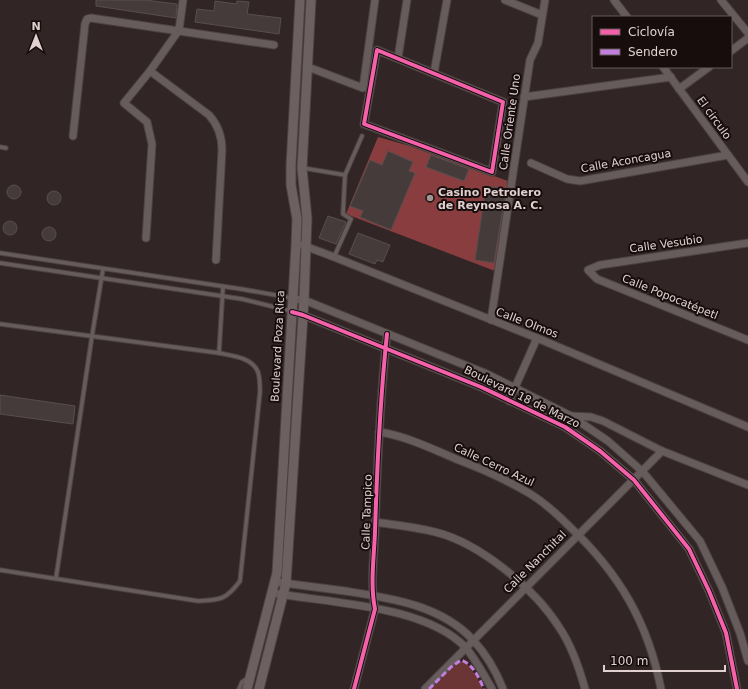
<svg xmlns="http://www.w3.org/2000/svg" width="748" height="689" font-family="'DejaVu Sans',sans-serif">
  <rect width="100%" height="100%" fill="#322525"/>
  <path fill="#6c3535" d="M 457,662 L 466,662 L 478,679 L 483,689 L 430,689 Z"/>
  <path fill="#893d3e" d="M 378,137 L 410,146 L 511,182 L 502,223 L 495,271 L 346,214 Z"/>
  <g fill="#463b3b" stroke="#594e4e">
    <path d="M 96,0 L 145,0 L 177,4 L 176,18 L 96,6 Z"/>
    <path d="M 215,1 L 236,4 L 237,1 L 249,2 L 247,14 L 281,18 L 279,34 L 195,22 L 197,9 L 214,11 Z"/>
    <path d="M 388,151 L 413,162 L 409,171 L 415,173 L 391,230 L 360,217 L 363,211 L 350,206 L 370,160 L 382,165 Z"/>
    <path d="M 431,155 L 469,169 L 464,181 L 426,167 Z"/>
    <circle cx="14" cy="192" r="7"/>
    <path d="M 486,186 L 506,189 L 494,263 L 475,260 Z"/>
    <circle cx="54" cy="198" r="7"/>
    <path d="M 328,216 L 346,222 L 336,244 L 319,238 Z"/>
    <circle cx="10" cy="228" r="7"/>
    <circle cx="49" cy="234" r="7"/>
    <path d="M 358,233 L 390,245 L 383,262 L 377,260 L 375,264 L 349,254 Z"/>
    <path d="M 0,395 L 75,406 L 73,424 L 0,414 Z"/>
  </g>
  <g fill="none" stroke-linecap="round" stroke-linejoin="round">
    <defs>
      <g id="service">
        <path d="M 0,147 L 6,148"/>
        <path d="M 303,168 L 345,175 L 362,136"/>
        <path d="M 0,253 L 241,289 L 292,298"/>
        <path d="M 334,257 L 351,219 L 343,214 L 345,175"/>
        <path d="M 0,263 L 242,299 L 291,311"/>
        <path d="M 0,324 L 219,353 C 232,356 252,357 258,372 C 260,378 260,386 260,392 L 240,581 C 226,600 220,600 198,601 L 0,570"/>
        <path d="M 219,353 L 223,287"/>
        <path d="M 56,578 L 92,336 L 103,269"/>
        <path d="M 239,689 L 242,682 L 248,678"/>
      </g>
      <g id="minor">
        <path d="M 505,0 L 542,15"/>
        <path d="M 614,0 L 627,17"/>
        <path d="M 721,0 L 748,33"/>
        <path d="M 377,50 L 503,102 L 492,172 L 364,124 Z"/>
        <path d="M 731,51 L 748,38"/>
        <path d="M 398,58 L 407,0"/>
        <path d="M 308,67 L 363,88 L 375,0"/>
        <path d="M 663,67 L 748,182"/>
        <path d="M 150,71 L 209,115 C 218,125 222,137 222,150 L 216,260"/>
        <path d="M 434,73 L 447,0"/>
        <path d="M 679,89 L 709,67"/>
        <path d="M 524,97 L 671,77"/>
        <path d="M 73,136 L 85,24 L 87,19 L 91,18 L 274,45"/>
        <path d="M 531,163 L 567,179 L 580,181 L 728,155"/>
        <path d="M 146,238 L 152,144 L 147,122 L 124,103 L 150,71 L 179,30 L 183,0"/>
        <path d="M 748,243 L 600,265 L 588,270 L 597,279 L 748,340"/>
        <path d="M 302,245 L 334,257 L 537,338 L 748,427"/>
        <path d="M 293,299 L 304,300 L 487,374 L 571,416 L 608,441 L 643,472 L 700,541 L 722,587 L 740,633 L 748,661"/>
        <path d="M 292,312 L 303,315 L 481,387 L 565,427 L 600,451 L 634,480 L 689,549 L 709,591 L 726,633 L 737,689"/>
        <path d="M 491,320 L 530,60 L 538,43 L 545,0"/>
        <path d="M 509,401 L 537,338"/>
        <path d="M 572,416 L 591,417 L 603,421 L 662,451 L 748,485"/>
        <path d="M 379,432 C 403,435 433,449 456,459 C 480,468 505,479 527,492 C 543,501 556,513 569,526 C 619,573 648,622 661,689"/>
        <path d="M 375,522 C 395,525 416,527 435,532 C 480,543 535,589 559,627 C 572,646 579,667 585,689"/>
        <path d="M 276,582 C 299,585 322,588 345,591 C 390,598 441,605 473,640 C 486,654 496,671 503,689"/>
        <path d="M 273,593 C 328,603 426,605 466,648 C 476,660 484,675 492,689"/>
        <path d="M 354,689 L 375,609 C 370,584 374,558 375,532 C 377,466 380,400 387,334"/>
        <path d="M 425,689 L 662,451"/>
      </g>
      <g id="secondary">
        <path d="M 247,689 L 277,573 L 296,245 L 297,219 L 291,185 L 291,165 L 300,0"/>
        <path d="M 259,689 L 286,583 L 304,300 L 307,218 L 302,168 L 311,0"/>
      </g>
    </defs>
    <use href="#service" stroke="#4d4141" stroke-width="5.5"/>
    <use href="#minor" stroke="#4d4141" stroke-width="9"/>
    <use href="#secondary" stroke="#4d4141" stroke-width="11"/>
    <use href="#service" stroke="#675c5c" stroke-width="3.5"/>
    <use href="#minor" stroke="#675c5c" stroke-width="7"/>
    <use href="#secondary" stroke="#6c6060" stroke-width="9"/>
    <path stroke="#c07fdc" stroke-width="3" stroke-dasharray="6 3" stroke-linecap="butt" d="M 429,689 L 451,667 L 461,660 C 473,664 479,678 484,689"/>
    <defs>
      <g id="cycleway">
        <path d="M 377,50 L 503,102 L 492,172 L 364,124 Z"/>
        <path d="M 292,312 L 303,315 L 481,387 L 565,427 L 600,451 L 634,480 L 689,549 L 709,591 L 726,633 L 737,689"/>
        <path d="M 354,689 L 375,609 C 370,584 374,558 375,532 C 377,466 380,400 387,334"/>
      </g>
    </defs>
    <use href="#cycleway" stroke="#170d0d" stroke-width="6"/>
    <use href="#cycleway" stroke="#f560ab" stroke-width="4"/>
  </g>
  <circle fill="#a39494" stroke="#170d0d" stroke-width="1.5" cx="430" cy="198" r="4"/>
  <g text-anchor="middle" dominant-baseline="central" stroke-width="4" stroke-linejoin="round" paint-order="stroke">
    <g font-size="11" fill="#e0d0d0" stroke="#170d0d">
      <text transform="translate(714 118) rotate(54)">El circulo</text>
      <text transform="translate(510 122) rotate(-82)">Calle Oriente Uno</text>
      <text transform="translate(626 161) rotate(-10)">Calle Aconcagua</text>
      <text transform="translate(666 244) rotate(-8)">Calle Vesubio</text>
      <text transform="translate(670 297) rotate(22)">Calle Popocatépetl</text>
      <text transform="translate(527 323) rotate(21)">Calle Olmos</text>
      <text transform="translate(278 346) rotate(-87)">Boulevard Poza Rica</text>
      <text transform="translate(522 397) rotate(26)">Boulevard 18 de Marzo</text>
      <text transform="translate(494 465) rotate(25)">Calle Cerro Azul</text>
      <text transform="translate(367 512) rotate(-88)">Calle Tampico</text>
      <text transform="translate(535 562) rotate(-45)">Calle Nanchital</text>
    </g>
    <g font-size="11" font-weight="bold" fill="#e0d0d0" stroke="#170d0d" text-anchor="start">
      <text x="438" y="192">Casino Petrolero<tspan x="438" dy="13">de Reynosa A. C.</tspan></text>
    </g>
  </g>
  <rect x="592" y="16" width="140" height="52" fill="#170d0d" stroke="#675b5b"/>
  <rect x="600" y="29" width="20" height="6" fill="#f560ab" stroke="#675b5b"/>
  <text x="628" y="36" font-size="12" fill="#e0d0d0">Ciclovía</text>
  <rect x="600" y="49" width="20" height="6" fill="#c07fdc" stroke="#675b5b"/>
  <text x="628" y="56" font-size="12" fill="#e0d0d0">Sendero</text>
  <g transform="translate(36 36)" stroke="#170d0d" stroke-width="3" paint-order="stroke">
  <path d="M0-3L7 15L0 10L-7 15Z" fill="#e0d0d0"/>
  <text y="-6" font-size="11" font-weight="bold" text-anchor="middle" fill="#e0d0d0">N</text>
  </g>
  <path d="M604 665v6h121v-6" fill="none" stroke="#e0d0d0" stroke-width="2"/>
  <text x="610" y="665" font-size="12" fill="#e0d0d0" stroke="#170d0d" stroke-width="3" paint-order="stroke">100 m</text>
</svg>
